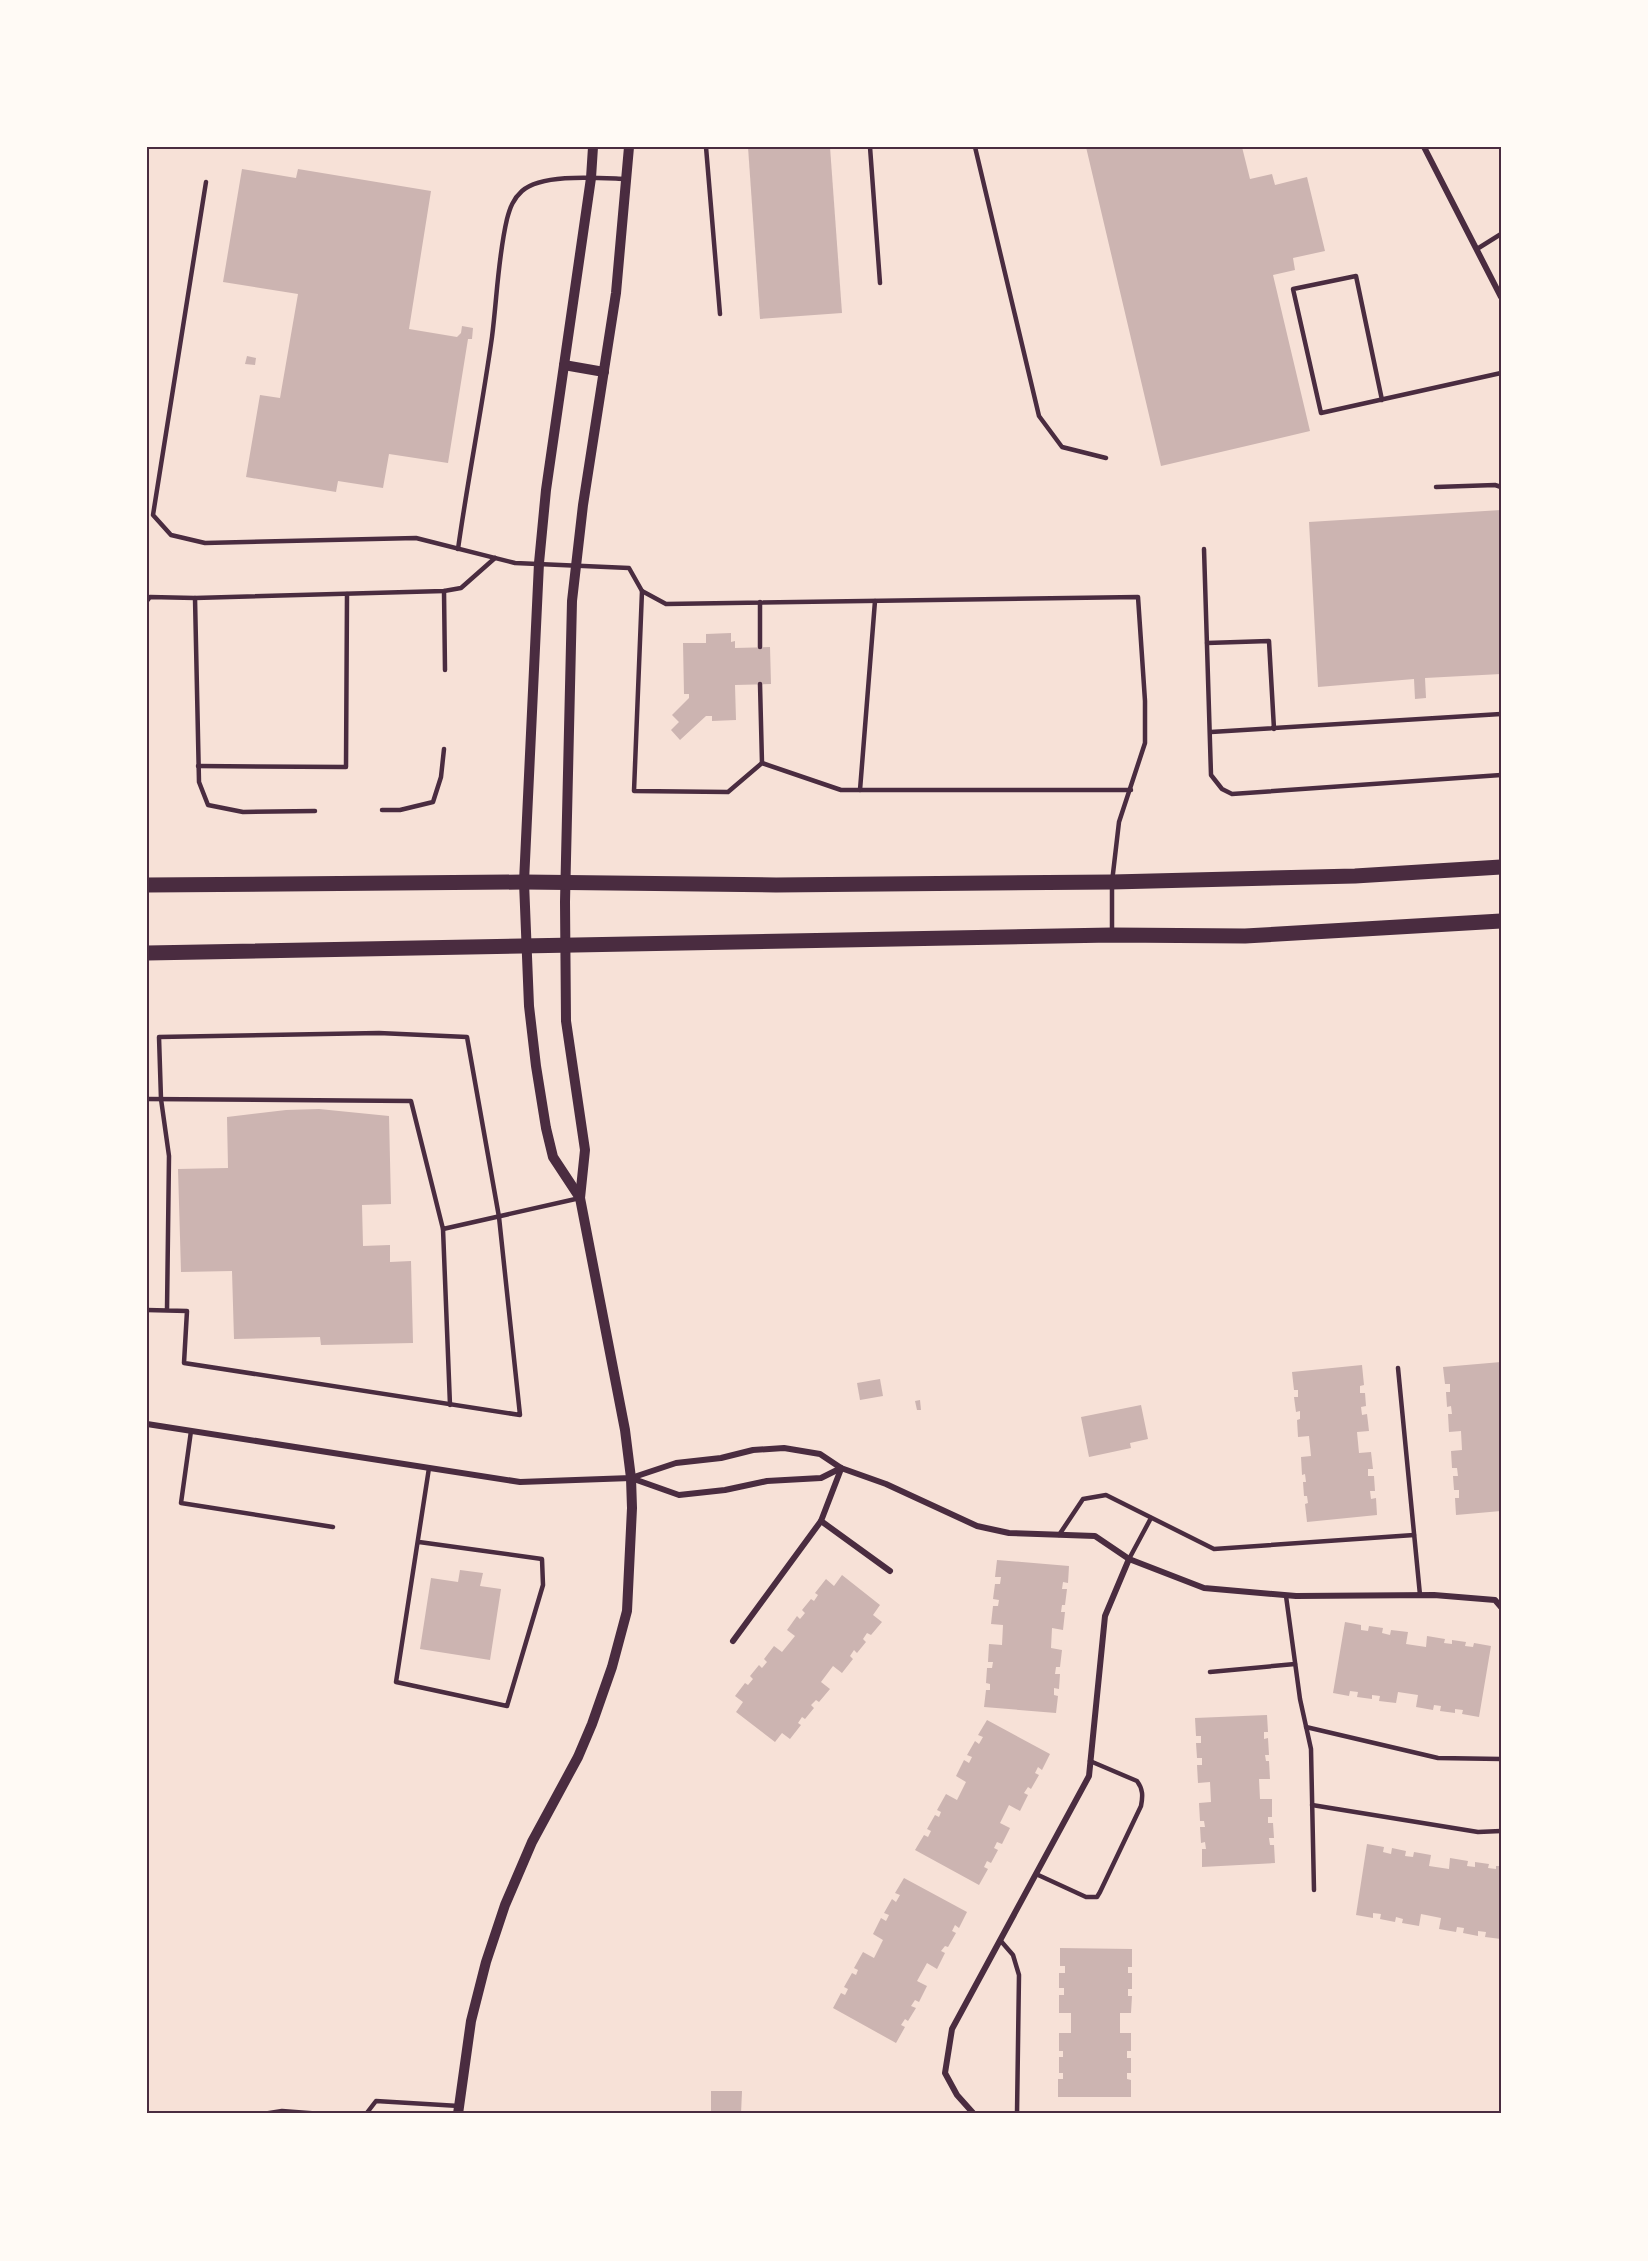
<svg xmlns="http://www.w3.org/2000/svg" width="1648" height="2261" font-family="'Titillium Web',sans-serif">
  <rect width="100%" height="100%" fill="#f7e1d7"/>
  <g fill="#ccb4b1">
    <path d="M 748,147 L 830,147 L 842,313 L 760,319 Z"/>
    <path d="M 1086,147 L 1242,147 L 1250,179 L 1272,174 L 1275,185 L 1307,177 L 1325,251 L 1293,258 L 1295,270 L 1273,275 L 1310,431 L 1161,466 Z"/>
    <path d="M 242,169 L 296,178 L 298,169 L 431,191 L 409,329 L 457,337 L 461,333 L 462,326 L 473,328 L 472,339 L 468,339 L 448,463 L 389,454 L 383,488 L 338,481 L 336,492 L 246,477 L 260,395 L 280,398 L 298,294 L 223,282 Z"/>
    <path d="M 247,356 L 256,358 L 255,365 L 245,364 Z"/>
    <path d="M 1501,510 L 1501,674 L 1425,678 L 1426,698 L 1415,699 L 1414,679 L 1318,687 L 1309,522 Z"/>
    <path d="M 731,633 L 731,642 L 735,641 L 735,648 L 770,647 L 771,684 L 735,685 L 736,720 L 712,721 L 712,716 L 706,716 L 680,740 L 671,730 L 679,722 L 672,715 L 689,698 L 689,694 L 684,694 L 683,643 L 706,643 L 706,634 Z"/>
    <path d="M 319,1109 L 389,1116 L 391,1204 L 362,1205 L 363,1246 L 390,1245 L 390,1262 L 411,1261 L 413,1343 L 321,1345 L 320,1337 L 234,1339 L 232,1271 L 181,1272 L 178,1169 L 228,1168 L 227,1117 L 286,1110 Z"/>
    <path d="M 1501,1362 L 1501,1511 L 1456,1515 L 1455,1498 L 1459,1498 L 1459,1490 L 1454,1490 L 1453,1476 L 1458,1476 L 1457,1468 L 1452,1468 L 1451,1451 L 1462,1450 L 1461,1431 L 1449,1432 L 1448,1414 L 1452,1414 L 1451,1406 L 1447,1407 L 1446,1392 L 1450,1392 L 1450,1384 L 1445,1384 L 1443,1367 Z"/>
    <path d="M 1362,1365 L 1364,1385 L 1360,1386 L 1360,1393 L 1365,1393 L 1366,1406 L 1361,1407 L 1362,1415 L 1367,1414 L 1369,1431 L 1357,1432 L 1359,1453 L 1371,1452 L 1373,1469 L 1368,1469 L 1368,1476 L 1374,1476 L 1375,1491 L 1370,1491 L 1371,1499 L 1376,1498 L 1377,1515 L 1307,1522 L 1305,1504 L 1308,1503 L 1307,1496 L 1304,1496 L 1303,1482 L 1306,1482 L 1305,1474 L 1302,1475 L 1301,1457 L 1311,1456 L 1309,1436 L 1298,1437 L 1297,1420 L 1300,1419 L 1300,1411 L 1296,1412 L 1294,1397 L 1298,1397 L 1298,1390 L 1294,1390 L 1292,1372 Z"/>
    <path d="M 880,1379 L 883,1396 L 860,1400 L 857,1383 Z"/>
    <path d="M 920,1400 L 921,1410 L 917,1410 L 915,1401 Z"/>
    <path d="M 1141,1405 L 1148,1439 L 1130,1443 L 1131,1448 L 1089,1457 L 1081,1417 Z"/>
    <path d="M 997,1560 L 1069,1566 L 1068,1583 L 1063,1582 L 1062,1589 L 1067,1589 L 1065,1605 L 1062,1605 L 1061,1612 L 1065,1612 L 1063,1630 L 1052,1628 L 1051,1648 L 1062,1650 L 1060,1667 L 1056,1667 L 1055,1674 L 1060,1674 L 1059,1689 L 1054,1688 L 1054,1695 L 1058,1696 L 1056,1713 L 984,1707 L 986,1690 L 990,1690 L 990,1684 L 986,1683 L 987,1668 L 992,1668 L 993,1662 L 988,1662 L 989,1644 L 1002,1645 L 1003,1625 L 991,1624 L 993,1606 L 998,1606 L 999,1600 L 993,1599 L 995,1584 L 1000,1584 L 1001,1577 L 995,1577 Z"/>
    <path d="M 460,1570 L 483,1573 L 480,1586 L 501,1589 L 490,1660 L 420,1649 L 431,1578 L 458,1582 Z"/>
    <path d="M 842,1575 L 880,1605 L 873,1615 L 882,1622 L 871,1635 L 867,1633 L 863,1639 L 866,1642 L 857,1653 L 854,1650 L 850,1656 L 853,1659 L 842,1673 L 833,1666 L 821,1682 L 830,1689 L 819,1702 L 816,1700 L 811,1705 L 814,1708 L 805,1719 L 802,1717 L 798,1723 L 801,1725 L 790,1739 L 782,1733 L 775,1742 L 736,1712 L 743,1702 L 735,1696 L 745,1683 L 748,1685 L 753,1679 L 750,1676 L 759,1665 L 762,1668 L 767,1662 L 764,1659 L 774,1646 L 782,1652 L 795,1636 L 787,1630 L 797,1616 L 800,1619 L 805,1613 L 802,1610 L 811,1599 L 814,1601 L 818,1595 L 815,1593 L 826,1579 L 834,1586 Z"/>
    <path d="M 1345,1622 L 1361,1625 L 1361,1630 L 1368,1631 L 1369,1626 L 1383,1628 L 1382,1633 L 1390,1635 L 1391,1630 L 1408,1632 L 1406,1644 L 1426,1647 L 1427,1636 L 1445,1639 L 1444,1643 L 1452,1644 L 1452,1640 L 1466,1642 L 1465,1646 L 1473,1647 L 1474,1643 L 1491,1646 L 1479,1717 L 1462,1714 L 1463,1710 L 1455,1709 L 1455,1713 L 1440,1711 L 1441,1706 L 1434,1705 L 1433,1710 L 1416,1707 L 1418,1695 L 1398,1692 L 1396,1703 L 1379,1701 L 1380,1696 L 1372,1695 L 1372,1699 L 1357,1697 L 1358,1692 L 1350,1691 L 1349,1696 L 1333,1693 Z"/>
    <path d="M 1267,1715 L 1268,1732 L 1264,1732 L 1264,1739 L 1268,1738 L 1269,1755 L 1265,1755 L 1266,1761 L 1269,1761 L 1270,1779 L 1259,1779 L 1260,1799 L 1272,1799 L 1272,1817 L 1268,1817 L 1268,1823 L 1273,1823 L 1274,1838 L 1269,1838 L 1270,1845 L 1274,1845 L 1275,1863 L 1202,1867 L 1202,1849 L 1206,1849 L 1205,1842 L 1201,1843 L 1200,1827 L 1205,1827 L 1204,1821 L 1200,1821 L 1199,1803 L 1211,1802 L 1210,1782 L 1198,1783 L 1197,1765 L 1202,1765 L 1202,1758 L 1197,1758 L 1196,1743 L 1201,1743 L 1201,1736 L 1196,1736 L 1195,1718 Z"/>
    <path d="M 987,1720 L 1050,1754 L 1042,1770 L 1038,1767 L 1035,1773 L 1039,1775 L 1031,1789 L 1028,1787 L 1024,1793 L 1028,1795 L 1020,1811 L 1009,1805 L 1000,1823 L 1010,1828 L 1002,1844 L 997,1842 L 994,1848 L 998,1850 L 991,1863 L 987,1861 L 984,1867 L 988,1869 L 979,1885 L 915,1850 L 924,1835 L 928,1837 L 931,1831 L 927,1829 L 935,1815 L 939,1817 L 941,1812 L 937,1810 L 946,1794 L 957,1800 L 966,1782 L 956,1776 L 964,1760 L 969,1763 L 972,1757 L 967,1755 L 975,1741 L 979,1744 L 983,1737 L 978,1735 Z"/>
    <path d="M 1367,1844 L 1384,1847 L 1383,1852 L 1391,1854 L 1392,1848 L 1406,1851 L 1405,1856 L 1413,1857 L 1414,1852 L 1431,1855 L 1429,1866 L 1449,1869 L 1450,1858 L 1468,1861 L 1467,1866 L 1475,1867 L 1475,1862 L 1489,1864 L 1488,1868 L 1496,1869 L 1496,1866 L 1501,1866 L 1501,1939 L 1485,1937 L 1486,1932 L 1478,1931 L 1478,1936 L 1463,1933 L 1464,1928 L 1457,1927 L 1456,1932 L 1439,1929 L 1441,1918 L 1421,1914 L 1419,1926 L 1402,1923 L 1403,1919 L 1396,1917 L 1395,1922 L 1380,1919 L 1381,1914 L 1373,1913 L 1373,1918 L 1356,1915 Z"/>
    <path d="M 904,1878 L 967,1912 L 959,1928 L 955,1925 L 952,1931 L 956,1933 L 948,1947 L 945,1946 L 941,1951 L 945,1953 L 937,1969 L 927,1963 L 917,1981 L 927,1986 L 919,2002 L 915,2000 L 911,2006 L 916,2008 L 908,2021 L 905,2019 L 901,2025 L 905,2027 L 896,2043 L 833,2008 L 841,1993 L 845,1995 L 848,1989 L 844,1987 L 852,1973 L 856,1975 L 858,1970 L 854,1968 L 863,1952 L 874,1958 L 883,1940 L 873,1934 L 881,1918 L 886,1921 L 889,1915 L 884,1913 L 892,1899 L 896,1902 L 900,1895 L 895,1893 Z"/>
    <path d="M 1060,1948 L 1132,1949 L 1132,1967 L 1128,1967 L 1128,1973 L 1132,1973 L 1132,1989 L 1128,1989 L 1128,1996 L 1132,1996 L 1131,2013 L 1120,2013 L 1120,2033 L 1131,2033 L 1131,2051 L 1127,2051 L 1127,2058 L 1131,2058 L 1131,2073 L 1127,2073 L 1127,2079 L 1131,2080 L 1131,2097 L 1058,2097 L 1058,2079 L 1063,2079 L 1063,2073 L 1059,2073 L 1059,2057 L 1063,2057 L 1063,2051 L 1059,2051 L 1059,2033 L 1071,2033 L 1071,2013 L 1059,2013 L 1059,1995 L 1064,1995 L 1064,1988 L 1059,1988 L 1059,1973 L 1065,1973 L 1065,1966 L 1060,1966 Z"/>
    <path d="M 711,2091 L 742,2091 L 741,2114 L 711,2114 Z"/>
  </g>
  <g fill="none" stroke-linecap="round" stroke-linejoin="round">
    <g stroke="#4a2c40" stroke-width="4.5">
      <path d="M 706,147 L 720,314"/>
      <path d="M 870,147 L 880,283"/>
      <path d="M 975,147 L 1039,416 L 1062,447 L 1106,458"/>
      <path d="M 206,182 L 153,515 L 171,535 L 205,543 L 416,538 L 515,563 L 629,568 L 642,591 L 666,604 L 1138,597 L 1145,701 L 1145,743 L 1119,822 L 1112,882 L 1112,933"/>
      <path d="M 1477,249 L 1501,234"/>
      <path d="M 1382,400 L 1356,276 L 1293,289 L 1321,413 L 1501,373"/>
      <path d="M 1436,487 L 1495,485 L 1501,487"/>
      <path d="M 458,549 C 468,478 482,408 492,337 C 497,298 498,257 507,219 C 510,208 513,199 522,191 C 542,173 599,178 625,179"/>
      <path d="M 1204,549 L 1211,775 L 1222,789 L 1232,794 L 1501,775"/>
      <path d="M 444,591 L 445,670"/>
      <path d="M 642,591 L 634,791 L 728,792 L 762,763 L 841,790 L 1131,790"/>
      <path d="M 195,598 L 199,782 L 208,805 L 243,812 L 315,811"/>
      <path d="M 147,601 L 150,597 L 195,598 L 444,591 L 461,588 L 495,558"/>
      <path d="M 760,602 L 760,647"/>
      <path d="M 1207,643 L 1269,641 L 1274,729"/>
      <path d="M 760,684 L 762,763"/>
      <path d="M 1211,732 L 1501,714"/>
      <path d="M 198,766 L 346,767 L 347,594"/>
      <path d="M 860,790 L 875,601"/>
      <path d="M 382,810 L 400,810 L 433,802 L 441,777 L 444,749"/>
      <path d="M 147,1099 L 411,1101 L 443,1229 L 580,1198"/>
      <path d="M 443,1229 L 450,1405"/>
      <path d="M 147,1310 L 187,1311 L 184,1363 L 520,1415 L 499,1217 L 467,1037 L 379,1033 L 159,1037 L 161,1099 L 169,1156 L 167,1310"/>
      <path d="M 1398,1368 L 1420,1595"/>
      <path d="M 191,1431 L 181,1503 L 333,1527"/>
      <path d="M 1059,1535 L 1083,1499 L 1106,1495 L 1214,1549 L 1414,1535"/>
      <path d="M 419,1542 L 542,1559 L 543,1585 L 507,1706 L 396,1682 L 429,1468"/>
      <path d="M 1129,1559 L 1151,1518"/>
      <path d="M 1286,1596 L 1300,1699 L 1311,1749 L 1314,1890"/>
      <path d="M 1210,1672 L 1295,1664"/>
      <path d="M 1306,1727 L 1438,1758 L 1501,1759"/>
      <path d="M 1312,1805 L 1478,1832 L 1501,1831"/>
      <path d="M 1036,1874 L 1086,1897 L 1097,1897 L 1100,1892 L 1141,1806 C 1143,1796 1143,1789 1137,1781 L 1090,1761"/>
      <path d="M 1000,1940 L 1013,1955 L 1019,1975 L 1017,2114"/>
      <path d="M 263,2114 L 282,2111 L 322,2114"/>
      <path d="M 366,2114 L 376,2101 L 459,2106"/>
    </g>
    <g stroke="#4a2c40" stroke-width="6">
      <path d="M 1424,147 L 1501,297"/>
      <path d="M 147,1424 L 520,1482 L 631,1478 L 676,1463 L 721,1458 L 753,1450 L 784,1448 L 820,1454 L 841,1468 L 886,1484 L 977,1526 L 1009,1533 L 1095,1536 L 1129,1559 L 1204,1588 L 1296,1596 L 1434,1595 L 1495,1600 L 1501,1607"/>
      <path d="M 841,1469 L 821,1521 L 890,1571"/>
      <path d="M 631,1478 L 679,1495 L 725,1490 L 767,1481 L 821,1478 L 841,1468"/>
      <path d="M 733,1641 L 821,1521"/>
      <path d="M 974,2114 L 957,2095 L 945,2073 L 952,2029 L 1089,1776 L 1105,1616 L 1129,1559"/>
    </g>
    <g stroke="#4a2c40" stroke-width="10">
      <path d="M 564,365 L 604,372"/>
      <path d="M 580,1198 L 553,1157 L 546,1128 L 536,1066 L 529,1006 L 524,882 L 539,563 L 546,490 L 591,178 L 593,147"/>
      <path d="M 458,2114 L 471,2021 L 486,1962 L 505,1905 L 532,1842 L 578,1757 L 592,1724 L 612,1667 L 627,1611 L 632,1508 L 631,1478 L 625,1430 L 580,1198 L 585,1150 L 566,1021 L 565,902 L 572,601 L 583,505 L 616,293 L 629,147"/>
    </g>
    <g stroke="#4a2c40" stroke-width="15">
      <path d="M 147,885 L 524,882 L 776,885 L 1112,882 L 1355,876 L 1501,867"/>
      <path d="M 147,953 L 1112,935 L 1245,936 L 1501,921"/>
    </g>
  </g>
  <rect width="1648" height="2261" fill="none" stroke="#fffaf5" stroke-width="297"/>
  <rect x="148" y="148" width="1352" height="1964" fill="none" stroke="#4a2c40" stroke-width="2"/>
</svg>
